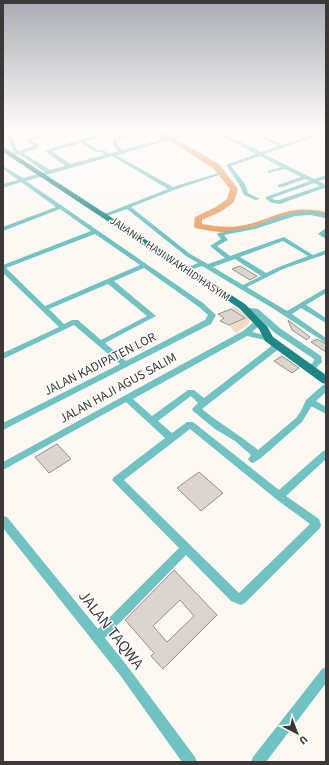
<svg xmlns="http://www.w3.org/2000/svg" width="329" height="765" font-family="'Source Sans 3',sans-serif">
  <rect width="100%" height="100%" fill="#fef8f3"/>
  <path fill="#f6d9c3" d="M 234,306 L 246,315 L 250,321 L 248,325 L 236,333 L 229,325 L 245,318 L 230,308 Z"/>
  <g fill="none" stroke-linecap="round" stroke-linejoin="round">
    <path fill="#e99f64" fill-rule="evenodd" d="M 164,131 L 170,131 L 169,135 L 219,164 L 238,189 L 234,202 L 222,211 L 202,220 L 202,224 C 214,226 227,228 239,226 C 275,220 285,203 326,212 L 326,218 C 315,215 304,213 292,215 C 275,217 259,227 241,231 C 227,234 209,231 195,228 L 194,226 L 195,217 L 216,207 L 227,199 L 230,189 L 213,168 L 164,137 Z"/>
  </g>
  <g fill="#dbd5d0" stroke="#958f8b" fill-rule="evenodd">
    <path d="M 240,266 L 257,276 L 250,280 L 232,269 Z"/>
    <path d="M 231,309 L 245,318 L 229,325 L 220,321 L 224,318 L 218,314 Z"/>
    <path d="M 288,320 L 310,337 L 307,340 L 292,330 Z"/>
    <path d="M 317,339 L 326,344 L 326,352 L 311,342 Z"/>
    <path d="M 282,356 L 299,368 L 292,373 L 274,361 Z"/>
    <path d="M 57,444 L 71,459 L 49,473 L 35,457 Z"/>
    <path d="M 199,472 L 223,493 L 201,511 L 177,488 Z"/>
    <path d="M 174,570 L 217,615 L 163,669 L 151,656 L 154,653 L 125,620 ZM 180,600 L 194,616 L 167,642 L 153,626 Z"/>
  </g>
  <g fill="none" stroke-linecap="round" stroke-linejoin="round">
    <g fill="#71c2c2" fill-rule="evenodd">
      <path d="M 5,131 L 9,131 L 18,151 L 34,146 L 27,142 L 28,139 L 54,131 L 60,131 L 32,141 L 39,144 L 38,148 L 23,153 L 50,170 L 65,166 L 46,152 L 46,150 L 97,135 L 101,136 L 85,142 L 98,150 L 104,150 L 109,154 L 118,151 L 113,144 L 113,138 L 125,135 L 127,131 L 131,131 L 129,137 L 117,140 L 117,144 L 122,150 L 161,140 L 159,131 L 163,131 L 166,139 L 197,131 L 203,131 L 124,153 L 124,154 L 116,155 L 173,187 L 218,173 L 222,174 L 174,190 L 131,207 L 190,254 L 208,264 L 225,258 L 210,246 L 221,239 L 217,234 L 218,233 L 252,227 L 275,218 L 295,212 L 310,211 L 326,214 L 326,218 L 310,215 L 295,216 L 255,229 L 224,235 L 228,240 L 217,246 L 230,256 L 284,237 L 313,255 L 326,250 L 326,254 L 283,269 L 247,287 L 287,311 L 326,288 L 326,293 L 306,305 L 326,318 L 326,323 L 301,308 L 292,314 L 326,338 L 326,343 L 274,309 L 202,266 L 188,271 L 184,271 L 184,269 L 198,263 L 186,256 L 127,209 L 107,216 L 102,215 L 168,189 L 112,156 L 26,181 L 203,303 L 216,315 L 211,324 L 3,430 L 3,423 L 120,364 L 74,325 L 3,359 L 3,353 L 59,327 L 3,273 L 3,265 L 91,231 L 60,209 L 3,231 L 3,227 L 56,207 L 21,182 L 3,188 L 3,184 L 18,180 L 3,169 L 3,166 L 23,178 L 45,172 L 19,154 L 9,156 L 9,154 L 14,152 ZM 81,143 L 95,152 L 101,152 L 105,155 L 70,164 L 52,151 ZM 95,234 L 140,265 L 45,306 L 6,268 ZM 283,241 L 308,256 L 279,267 L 266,273 L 240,257 ZM 235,259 L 261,276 L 243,285 L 213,267 ZM 144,268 L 199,307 L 208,315 L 205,320 L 126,361 L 105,343 L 156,316 L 114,281 ZM 108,284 L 147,316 L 101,340 L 78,320 L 72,320 L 64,324 L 49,309 Z"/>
      <path d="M 212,131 L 217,131 L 261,152 L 279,146 L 248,131 L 253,131 L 283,145 L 302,139 L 287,131 L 292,131 L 306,137 L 326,131 L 326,133 L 264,154 L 314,179 L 326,175 L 326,179 L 318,181 L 326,185 L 326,189 L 324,188 L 280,204 L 272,203 L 266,199 L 266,197 L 310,181 L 305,179 L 282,187 L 278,187 L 278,185 L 301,177 L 285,169 L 268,173 L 268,171 L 281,167 L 260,156 L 231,166 L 245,184 L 248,193 L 260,199 L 255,200 L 244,195 L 239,184 L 226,165 L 256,154 ZM 314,183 L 320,186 L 279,200 L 275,200 L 272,198 Z"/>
      <path d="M 326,228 L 325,234 L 326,239 L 318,234 Z"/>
      <path d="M 243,307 L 258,309 L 281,329 L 321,356 L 322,362 L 313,371 L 307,371 L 306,369 L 314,361 L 314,359 L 275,333 L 254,313 L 243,311 L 242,309 Z"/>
      <path d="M 255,321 L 258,321 L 262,323 L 252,332 L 272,337 L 273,339 L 272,341 L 269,341 L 247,336 L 133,399 L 152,416 L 188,390 L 194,390 L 204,398 L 274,344 L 280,344 L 281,346 L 280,348 L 202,409 C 220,424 240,435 258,450 L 296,418 L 301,411 L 306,400 L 323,385 L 326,384 L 326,392 L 316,401 L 326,407 L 326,414 L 313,407 L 311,407 L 302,422 L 261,458 L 253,463 L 250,462 L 248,459 L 251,455 L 235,441 L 215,429 L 193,411 L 192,409 L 198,403 L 191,396 L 158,421 L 172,433 L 187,422 L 193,422 L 279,490 L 323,451 L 326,450 L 326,459 L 286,496 L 319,519 L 321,525 L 320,528 L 245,603 L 241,605 L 231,601 L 186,555 L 105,638 L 128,667 L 195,757 L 197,762 L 182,762 L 120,675 L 3,528 L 3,516 L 7,517 L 98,629 L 179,548 L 112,480 L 114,477 L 165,438 L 126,402 L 3,470 L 3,462 L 243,331 ZM 190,429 L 276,499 L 310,524 L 239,593 L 124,480 Z"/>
      <path d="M 326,667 L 326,683 L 266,762 L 251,762 L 253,757 L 322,669 Z"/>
    </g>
    <path fill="#1d8787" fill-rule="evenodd" d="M 3,147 L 245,304 L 267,326 L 273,337 L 326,375 L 326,384 L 322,383 L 265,341 L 259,329 L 239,308 L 3,152 Z"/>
  </g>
  <linearGradient id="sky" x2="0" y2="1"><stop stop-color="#a8acb3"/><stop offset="0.55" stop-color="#fffcfa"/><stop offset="1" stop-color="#fffcfa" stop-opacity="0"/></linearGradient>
  <rect width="329" height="238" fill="url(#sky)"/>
  <g text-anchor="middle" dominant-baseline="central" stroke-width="3" stroke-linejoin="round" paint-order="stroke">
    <g font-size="11" fill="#3b3837" stroke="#fff">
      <text transform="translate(170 259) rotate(34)">JALAN K. HAJI WAKHID HASYIM</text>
    </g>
    <g font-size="13" fill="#3b3837" stroke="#fff">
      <text transform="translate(100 364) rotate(-27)">JALAN KADIPATEN LOR</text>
      <text transform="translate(118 388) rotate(-29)">JALAN HAJI AGUS SALIM</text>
    </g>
    <g font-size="16" fill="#3b3837" stroke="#fff">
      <text transform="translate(111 630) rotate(52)">JALAN TAQWA</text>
    </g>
  </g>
  <rect width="329" height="765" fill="none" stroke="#3b3837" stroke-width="8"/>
  <g transform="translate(297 733) rotate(138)" stroke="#ffffff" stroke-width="3" paint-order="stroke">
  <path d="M0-3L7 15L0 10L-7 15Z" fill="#3b3837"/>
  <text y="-6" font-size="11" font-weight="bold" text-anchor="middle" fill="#3b3837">U</text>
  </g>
</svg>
